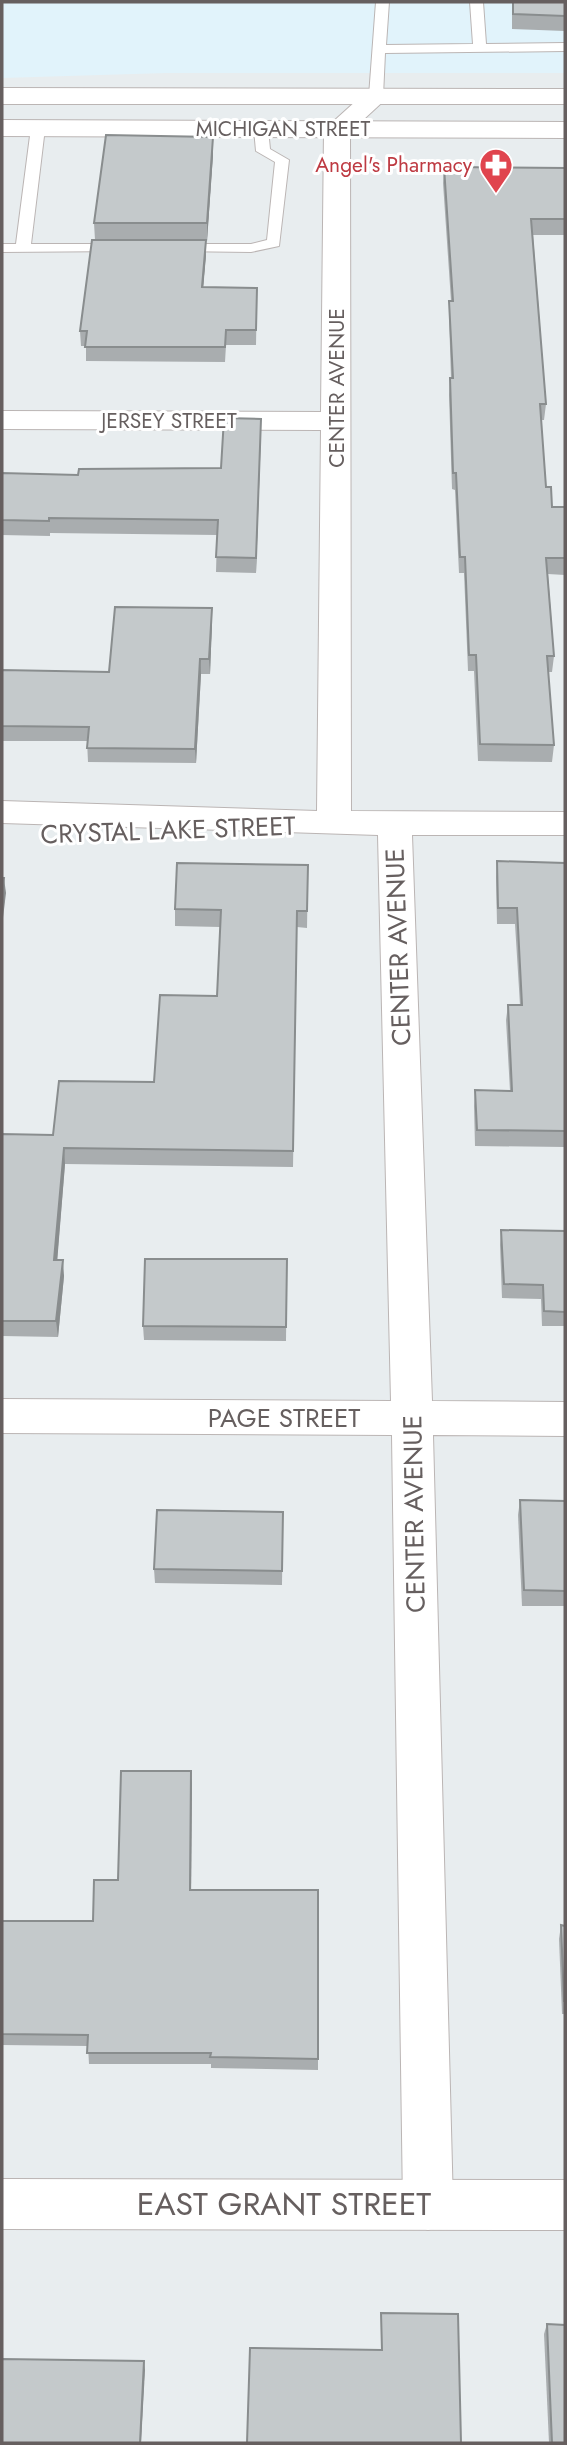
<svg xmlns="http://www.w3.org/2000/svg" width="567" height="2445" font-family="Jost,sans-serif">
  <rect width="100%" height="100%" fill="#e8edef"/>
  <path fill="#e1f3fb" d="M 2,2 L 565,2 L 565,73 L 166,73 L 2,78 Z"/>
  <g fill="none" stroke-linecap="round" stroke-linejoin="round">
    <defs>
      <g id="service">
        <path d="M 376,2 L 389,2 L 386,45 L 473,44 L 470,2 L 483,2 L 486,44 L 565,43 L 565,51 L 385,53 L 383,96 L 376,100 L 371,99 L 369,96 Z"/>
        <path d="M 38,124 L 45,128 L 31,244 L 119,244 L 124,245 L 126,248 L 124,251 L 2,252 L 2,244 L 16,244 L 31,128 Z"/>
        <path d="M 261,125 L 268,129 L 270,149 L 289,160 L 279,246 L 251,252 L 174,251 L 172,248 L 174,245 L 179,244 L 251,244 L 267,240 L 275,162 L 256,151 L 254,129 Z"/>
      </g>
      <path id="minor" d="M 376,88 L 385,91 L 389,96 L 350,132 L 351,811 L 565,812 L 565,835 L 412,835 L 432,1401 L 565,1402 L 565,1436 L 433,1435 L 453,2205 L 446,2223 L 428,2230 L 410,2223 L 403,2205 L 392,1435 L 2,1433 L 2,1399 L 391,1401 L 378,835 L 2,823 L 2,801 L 317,811 L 321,430 L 2,429 L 2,411 L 321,412 L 324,130 L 367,91 Z"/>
      <g id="tertiary">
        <path d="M 2,88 L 565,89 L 565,104 L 2,104 Z"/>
        <path d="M 2,120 L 565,122 L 565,138 L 2,136 Z"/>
        <path d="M 2,2179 L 565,2180 L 565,2230 L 2,2229 Z"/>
      </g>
    </defs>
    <use href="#service" stroke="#bbb5b4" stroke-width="2"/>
    <use href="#minor" stroke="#bbb5b4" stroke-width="2"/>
    <use href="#tertiary" stroke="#bbb5b4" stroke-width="2"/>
    <use href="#service" fill="#fff" fill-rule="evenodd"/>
    <use href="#minor" fill="#fff" fill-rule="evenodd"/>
    <use href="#tertiary" fill="#fff" fill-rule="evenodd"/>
  </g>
  <g fill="#a9adaf">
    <path d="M 512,2 L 565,2 L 565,31 L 512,29 Z"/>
    <path d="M 213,155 L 207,241 L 206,241 L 206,255 L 203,287 L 257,288 L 256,345 L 226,345 L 225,362 L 86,361 L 86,346 L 81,346 L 80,331 L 95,240 L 94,223 Z"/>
    <path d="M 444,167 L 565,168 L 565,235 L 533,235 L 546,404 L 544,420 L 541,420 L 546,487 L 552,507 L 565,507 L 565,575 L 548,574 L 554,656 L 552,672 L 548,672 L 554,745 L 552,762 L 478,761 L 474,671 L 468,671 L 464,573 L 459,573 L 455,490 L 452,489 L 449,395 L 450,378 L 451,378 L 449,317 L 449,301 L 451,301 L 443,183 Z"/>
    <path d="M 261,419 L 256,573 L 216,572 L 217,535 L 50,533 L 50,536 L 2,535 L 2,473 L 78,475 L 221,468 Z"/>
    <path d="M 212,623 L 210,674 L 201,674 L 196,763 L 88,762 L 87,741 L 2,741 L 2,670 L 109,672 Z"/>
    <path d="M 497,861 L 565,863 L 565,1147 L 475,1146 L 474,1106 L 475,1090 L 510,1091 L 506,1020 L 508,1005 L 520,1005 L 515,924 L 497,924 L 496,877 Z"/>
    <path d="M 308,865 L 307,928 L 297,927 L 293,1167 L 65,1164 L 57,1260 L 64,1276 L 58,1337 L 2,1336 L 2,1134 L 53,1135 L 154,1082 L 217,996 L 220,927 L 175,926 L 175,909 Z"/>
    <path d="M 501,1230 L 565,1231 L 565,1326 L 542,1326 L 541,1299 L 502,1298 L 500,1245 Z"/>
    <path d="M 287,1259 L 286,1341 L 144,1340 L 143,1326 Z"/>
    <path d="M 520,1500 L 565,1501 L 565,1606 L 522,1606 L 518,1515 Z"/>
    <path d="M 283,1512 L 282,1585 L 155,1583 L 154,1569 Z"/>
    <path d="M 191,1771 L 191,1890 L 318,1890 L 318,2070 L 211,2068 L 211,2064 L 89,2064 L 88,2046 L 2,2045 L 2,1921 L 93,1921 L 118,1880 Z"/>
    <path d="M 561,1925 L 565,1926 L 565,2014 L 562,2014 L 559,1939 Z"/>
    <path d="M 547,2324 L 565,2443 L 549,2443 L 544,2334 Z"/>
  </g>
  <g fill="#898d8e">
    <path d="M 213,137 L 213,155 L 207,241 L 207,223 Z"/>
    <path d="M 206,240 L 206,255 L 202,302 L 202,287 Z"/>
    <path d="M 261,419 L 261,434 L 256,573 L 256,558 Z"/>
    <path d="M 212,608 L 212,623 L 210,674 L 209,659 Z"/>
    <path d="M 200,659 L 201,674 L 196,763 L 195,749 Z"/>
    <path d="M 4,878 L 6,893 L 2,926 L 2,897 Z"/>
    <path d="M 64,1148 L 65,1164 L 56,1276 L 54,1260 Z"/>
    <path d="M 63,1260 L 64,1276 L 58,1337 L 56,1321 Z"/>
    <path d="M 191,1771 L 192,1783 L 191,1902 L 190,1890 Z"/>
    <path d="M 144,2361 L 145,2370 L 141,2443 L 140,2443 Z"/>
  </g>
  <g fill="#c4c9cb" stroke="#898d8e" stroke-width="2">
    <path d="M 513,2 L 565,2 L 565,16 L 513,14 Z"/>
    <path d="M 106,135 L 213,137 L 207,223 L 94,223 Z"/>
    <path d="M 444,167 L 565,168 L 565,219 L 531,219 L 546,404 L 540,404 L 546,487 L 551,487 L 552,507 L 565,507 L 565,558 L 546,558 L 554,656 L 547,656 L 554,745 L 480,744 L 476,655 L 469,655 L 465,557 L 460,557 L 456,473 L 453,473 L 450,378 L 453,378 L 449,301 L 453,301 Z"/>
    <path d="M 92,240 L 206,240 L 202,287 L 257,288 L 256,330 L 226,330 L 225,347 L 85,347 L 87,331 L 80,331 Z"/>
    <path d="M 224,418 L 261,419 L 256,558 L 216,557 L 218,520 L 49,518 L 49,521 L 2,520 L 2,473 L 78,475 L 79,469 L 221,468 Z"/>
    <path d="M 115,607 L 212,608 L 209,659 L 200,659 L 195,749 L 87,748 L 89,727 L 2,726 L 2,670 L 109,672 Z"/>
    <path d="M 497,861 L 565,863 L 565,1131 L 477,1130 L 475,1090 L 512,1091 L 508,1005 L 522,1005 L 517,908 L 498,908 Z"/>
    <path d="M 177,863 L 308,865 L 307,911 L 297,911 L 293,1151 L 64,1148 L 54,1260 L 63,1260 L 56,1321 L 2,1321 L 2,1134 L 53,1135 L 59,1081 L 154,1082 L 160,995 L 217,996 L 221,910 L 175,909 Z"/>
    <path d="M 2,878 L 4,878 L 2,897 Z"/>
    <path d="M 501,1230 L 565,1231 L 565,1312 L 544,1311 L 543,1285 L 504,1284 Z"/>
    <path d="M 145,1259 L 287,1259 L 286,1327 L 143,1326 Z"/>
    <path d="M 520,1500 L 565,1501 L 565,1591 L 524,1590 Z"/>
    <path d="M 157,1510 L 283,1512 L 282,1571 L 154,1569 Z"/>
    <path d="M 121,1771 L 191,1771 L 190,1890 L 318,1890 L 318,2059 L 210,2057 L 211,2053 L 87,2053 L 88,2035 L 2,2034 L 2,1921 L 93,1921 L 94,1880 L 118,1880 Z"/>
    <path d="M 561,1925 L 565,1926 L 565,2001 L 564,2001 Z"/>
    <path d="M 381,2313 L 458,2314 L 461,2443 L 247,2443 L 250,2348 L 382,2350 Z"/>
    <path d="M 547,2324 L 565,2325 L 565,2443 L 552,2443 Z"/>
    <path d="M 2,2359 L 144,2361 L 140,2443 L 2,2443 Z"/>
  </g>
  <defs>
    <symbol id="pharmacy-pin" viewBox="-11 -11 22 30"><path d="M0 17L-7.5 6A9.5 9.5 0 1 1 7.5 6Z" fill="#e0444e" stroke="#fff"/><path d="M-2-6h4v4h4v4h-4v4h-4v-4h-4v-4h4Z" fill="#fff"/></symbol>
  </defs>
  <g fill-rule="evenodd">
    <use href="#pharmacy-pin" x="477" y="146" width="38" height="52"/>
  </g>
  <g text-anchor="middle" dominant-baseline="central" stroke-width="6" stroke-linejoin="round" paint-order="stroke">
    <g font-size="21" fill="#665f5f" stroke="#fff">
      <text x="283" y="129">MICHIGAN STREET</text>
      <text transform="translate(337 388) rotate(-90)">CENTER AVENUE</text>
      <text x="169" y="421">JERSEY STREET</text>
    </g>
    <g font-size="21" fill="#be3a42" stroke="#fff" text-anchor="end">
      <text x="472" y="165">Angel's Pharmacy</text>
    </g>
    <g font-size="26" fill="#665f5f" stroke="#fff">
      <text transform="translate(168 830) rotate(-2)">CRYSTAL LAKE STREET</text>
      <text transform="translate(398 947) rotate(-92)">CENTER AVENUE</text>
      <text x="284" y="1418">PAGE STREET</text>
      <text transform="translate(414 1514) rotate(-91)">CENTER AVENUE</text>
    </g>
    <g font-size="32" fill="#665f5f" stroke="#fff">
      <text x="284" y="2204">EAST GRANT STREET</text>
    </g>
  </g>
  <rect width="567" height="2445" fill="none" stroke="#665f5f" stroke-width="7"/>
</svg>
